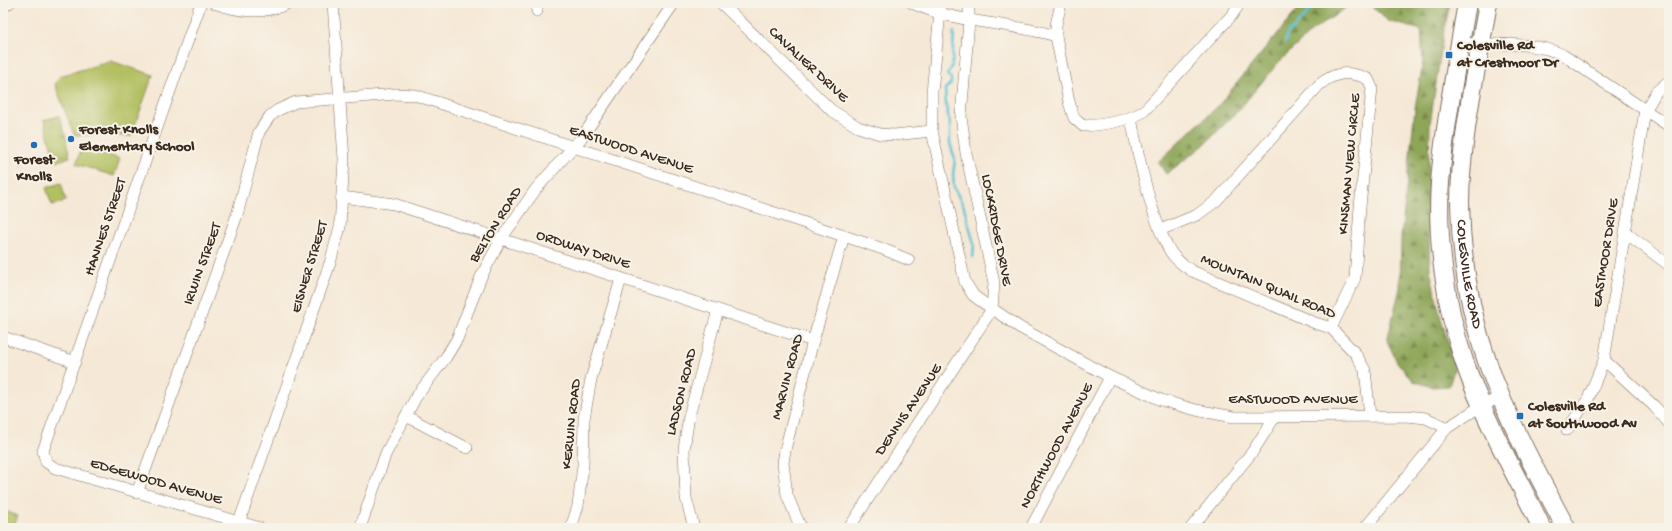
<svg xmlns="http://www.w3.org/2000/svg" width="1672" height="531" font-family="'Gochi Hand',sans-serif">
  <defs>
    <pattern id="forest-firs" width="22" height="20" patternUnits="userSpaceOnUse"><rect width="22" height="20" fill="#8ea658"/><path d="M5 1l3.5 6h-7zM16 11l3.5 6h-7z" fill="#758748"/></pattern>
    <pattern id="park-tufts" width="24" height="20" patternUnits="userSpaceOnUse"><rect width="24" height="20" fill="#b3c062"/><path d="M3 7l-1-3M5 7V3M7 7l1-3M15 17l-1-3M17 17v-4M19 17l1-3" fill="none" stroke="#939c50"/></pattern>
  </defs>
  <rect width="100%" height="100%" fill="#f7f3e8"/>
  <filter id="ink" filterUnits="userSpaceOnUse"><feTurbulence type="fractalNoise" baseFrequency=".025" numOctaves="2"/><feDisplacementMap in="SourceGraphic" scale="8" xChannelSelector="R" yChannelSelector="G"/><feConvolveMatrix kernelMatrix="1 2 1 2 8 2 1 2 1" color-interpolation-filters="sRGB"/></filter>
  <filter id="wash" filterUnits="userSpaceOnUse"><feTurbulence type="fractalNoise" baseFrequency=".012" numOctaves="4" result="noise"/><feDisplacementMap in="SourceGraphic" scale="16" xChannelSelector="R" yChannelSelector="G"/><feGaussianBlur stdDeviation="0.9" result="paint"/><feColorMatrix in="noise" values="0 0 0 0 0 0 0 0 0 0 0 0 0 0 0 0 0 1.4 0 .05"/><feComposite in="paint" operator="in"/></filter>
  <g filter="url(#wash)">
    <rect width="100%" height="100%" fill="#f6e8d6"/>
    <g fill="#b3c062" stroke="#777540">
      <path d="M 111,61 L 153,75 L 131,136 L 74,135 L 55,84 L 60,76 Z"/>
      <path d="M 82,146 L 120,159 L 114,176 L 76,164 Z"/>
    </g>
    <path fill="url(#forest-firs)" stroke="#64683b" d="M 1303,3 L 1450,3 L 1443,36 L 1430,124 L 1428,207 L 1430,270 L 1440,315 L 1455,366 L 1449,386 L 1432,387 L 1413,381 L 1397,362 L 1387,341 L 1400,287 L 1401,237 L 1415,108 L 1423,62 L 1421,30 L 1388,21 L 1370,5 L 1347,7 L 1312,31 L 1278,63 L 1238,111 L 1203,146 L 1166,174 L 1158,162 L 1218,106 Z"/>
    <g fill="url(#park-tufts)" stroke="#777540">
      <path d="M 59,116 L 67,140 L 66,141 L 70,157 L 55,162 L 44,120 Z"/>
      <path d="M 61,183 L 66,201 L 52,205 L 46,188 Z"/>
      <path d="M 3,510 L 18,516 L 13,528 L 3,528 Z"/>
    </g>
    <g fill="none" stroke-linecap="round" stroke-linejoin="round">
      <g stroke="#5bc3d7" stroke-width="2.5">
        <path d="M 956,3 L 956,6"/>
        <path d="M 954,32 L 952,66 L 947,75 L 951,78 L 951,83 L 945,89 L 946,107 L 950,123 L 950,143 L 955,160 L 953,174 L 954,188 L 964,207 L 974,244 L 973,257"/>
        <path d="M 1285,42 L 1288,32 C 1300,25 1306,11 1319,3"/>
      </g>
    </g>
  </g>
  <g filter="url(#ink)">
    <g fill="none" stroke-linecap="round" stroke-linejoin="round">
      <defs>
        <g id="minor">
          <path d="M 201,3 L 43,451 L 46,462 L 55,468 L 260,528"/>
          <path d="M 214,3 C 240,12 263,15 289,3"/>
          <path d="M 721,3 L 831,110 L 858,127 L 880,134 L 894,135 L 932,131"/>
          <path d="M 912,3 C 958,24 1009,22 1056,36"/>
          <path d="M 941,3 L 932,92 L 932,131 L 965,282 L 973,295 L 978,299 L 1019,327 L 1110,377 L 1161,400 L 1196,410 L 1234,417 L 1407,416 L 1426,418 L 1447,428"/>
          <path d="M 1061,3 L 1056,25 L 1056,36 L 1069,102 L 1074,118 L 1083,126 C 1103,125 1125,121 1143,112 L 1232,15 L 1240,3"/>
          <path d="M 3,7 L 9,3"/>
          <path d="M 537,11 L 537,3"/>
          <path d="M 1460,43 C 1493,46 1534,40 1563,55 L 1669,126"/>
          <path d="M 1131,118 C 1138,155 1151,219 1170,251 C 1175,259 1184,266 1192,271 L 1315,323 L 1331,328 L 1355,353 L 1365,370 L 1370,416"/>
          <path d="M 342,197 L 394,204 L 813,341"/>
          <path d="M 1160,230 L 1197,215 L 1216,201 L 1319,85 C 1336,71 1349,71 1368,79 L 1372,88 L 1360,207 L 1355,278 L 1331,328"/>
          <path d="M 1626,233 L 1669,265"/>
          <path d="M 3,337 L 75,362"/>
          <path d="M 1604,360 L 1654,406 L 1669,423"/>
          <path d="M 406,416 L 467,448"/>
          <path d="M 1567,430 L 1588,399 L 1604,360 L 1645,111 L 1656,92 L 1669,81"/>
          <path d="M 137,493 L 237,215 L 259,132 L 270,116 L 278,110 L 296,102 L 396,94 L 415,95 L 772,212 L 883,249 L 909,260"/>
          <path d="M 237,528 L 330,263 L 340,227 L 344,159 L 333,3"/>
          <path d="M 360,528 L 386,453 L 416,397 L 446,357 L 457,339 L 481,277 L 501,239 L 536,189 L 582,137 L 674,3"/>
          <path d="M 571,528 L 578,506 L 583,465 L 584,419 L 591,379 L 621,279"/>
          <path d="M 694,528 L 686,498 L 684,449 L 689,416 L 718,310"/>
          <path d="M 803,528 L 800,526 L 787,495 L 783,463 L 785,450 L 813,341 L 844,236"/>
          <path d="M 849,528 L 992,309 L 994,283 L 966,153 L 961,116 L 969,21 L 969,3"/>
          <path d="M 1031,528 L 1110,377"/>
          <path d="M 1191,528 L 1253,451 L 1274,418"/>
          <path d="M 1365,528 L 1447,428 L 1481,406 L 1501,397"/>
        </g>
        <g id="trunk">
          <path d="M 1467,3 C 1457,62 1445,122 1440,182 C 1436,240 1446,307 1464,361 C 1484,419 1515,473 1542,528"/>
          <path id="s1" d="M 1488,3 C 1477,67 1460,139 1460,204 C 1461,258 1470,313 1488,364 C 1508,421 1538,475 1566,528"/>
        </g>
      </defs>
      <use href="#minor" stroke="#7c6c5e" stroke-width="12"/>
      <use href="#trunk" stroke="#7c6c5e" stroke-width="20"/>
      <use href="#minor" stroke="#fff" stroke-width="11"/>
      <use href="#trunk" stroke="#fff" stroke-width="18"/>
    </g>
  </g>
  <g fill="#1f6fb2" stroke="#f7f3e8" stroke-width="1.5">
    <rect x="1445" y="51" width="8" height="8" rx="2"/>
    <circle cx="71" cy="139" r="4"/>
    <circle cx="34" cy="145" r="4"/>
    <rect x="1516" y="412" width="8" height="8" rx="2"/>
  </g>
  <g text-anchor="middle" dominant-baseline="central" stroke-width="4" stroke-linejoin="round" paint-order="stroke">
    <g font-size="15" font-weight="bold" fill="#3b2a1e" stroke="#f7f3e8" text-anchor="start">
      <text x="1457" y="46">Colesville Rd<tspan x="1457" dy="17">at Crestmoor Dr</tspan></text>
      <text x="79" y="130">Forest Knolls<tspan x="79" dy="17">Elementary School</tspan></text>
      <text x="34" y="160" text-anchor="middle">Forest<tspan x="34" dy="17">Knolls</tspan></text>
      <text x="1528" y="407">Colesville Rd<tspan x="1528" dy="17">at Southwood Av</tspan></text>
    </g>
    <g font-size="15" fill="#3b2a1e" stroke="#f7f3e8">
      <text transform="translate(808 65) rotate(43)">CAVALIER DRIVE</text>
      <text transform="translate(631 150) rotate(18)">EASTWOOD AVENUE</text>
      <text transform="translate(1350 164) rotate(-85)">KINSMAN VIEW CIRCLE</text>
      <text transform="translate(496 225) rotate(-58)">BELTON ROAD</text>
      <text transform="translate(106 227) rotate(-71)">HANNES STREET</text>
      <text transform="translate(996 230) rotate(79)">LOCKRIDGE DRIVE</text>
      <text transform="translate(583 250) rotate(18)">ORDWAY DRIVE</text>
      <text transform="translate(1606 253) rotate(-81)">EASTMOOR DRIVE</text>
      <text transform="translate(203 264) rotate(-70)">IRWIN STREET</text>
      <text transform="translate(310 267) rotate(-73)">EISNER STREET</text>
      <text stroke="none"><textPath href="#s1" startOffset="274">COLESVILLE ROAD</textPath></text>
      <text transform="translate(1268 287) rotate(23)">MOUNTAIN QUAIL ROAD</text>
      <text transform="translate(788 377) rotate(-75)">MARVIN ROAD</text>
      <text transform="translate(682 392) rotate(-76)">LADSON ROAD</text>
      <text x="1293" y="400">EASTWOOD AVENUE</text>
      <text transform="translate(909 410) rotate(-56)">DENNIS AVENUE</text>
      <text transform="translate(572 424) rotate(-84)">KERWIN ROAD</text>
      <text transform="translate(1057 446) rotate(-62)">NORTHWOOD AVENUE</text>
      <text transform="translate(156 482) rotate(16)">EDGEWOOD AVENUE</text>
    </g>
  </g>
  <rect width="1672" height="531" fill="none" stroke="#f7f3e8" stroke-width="16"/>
</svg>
